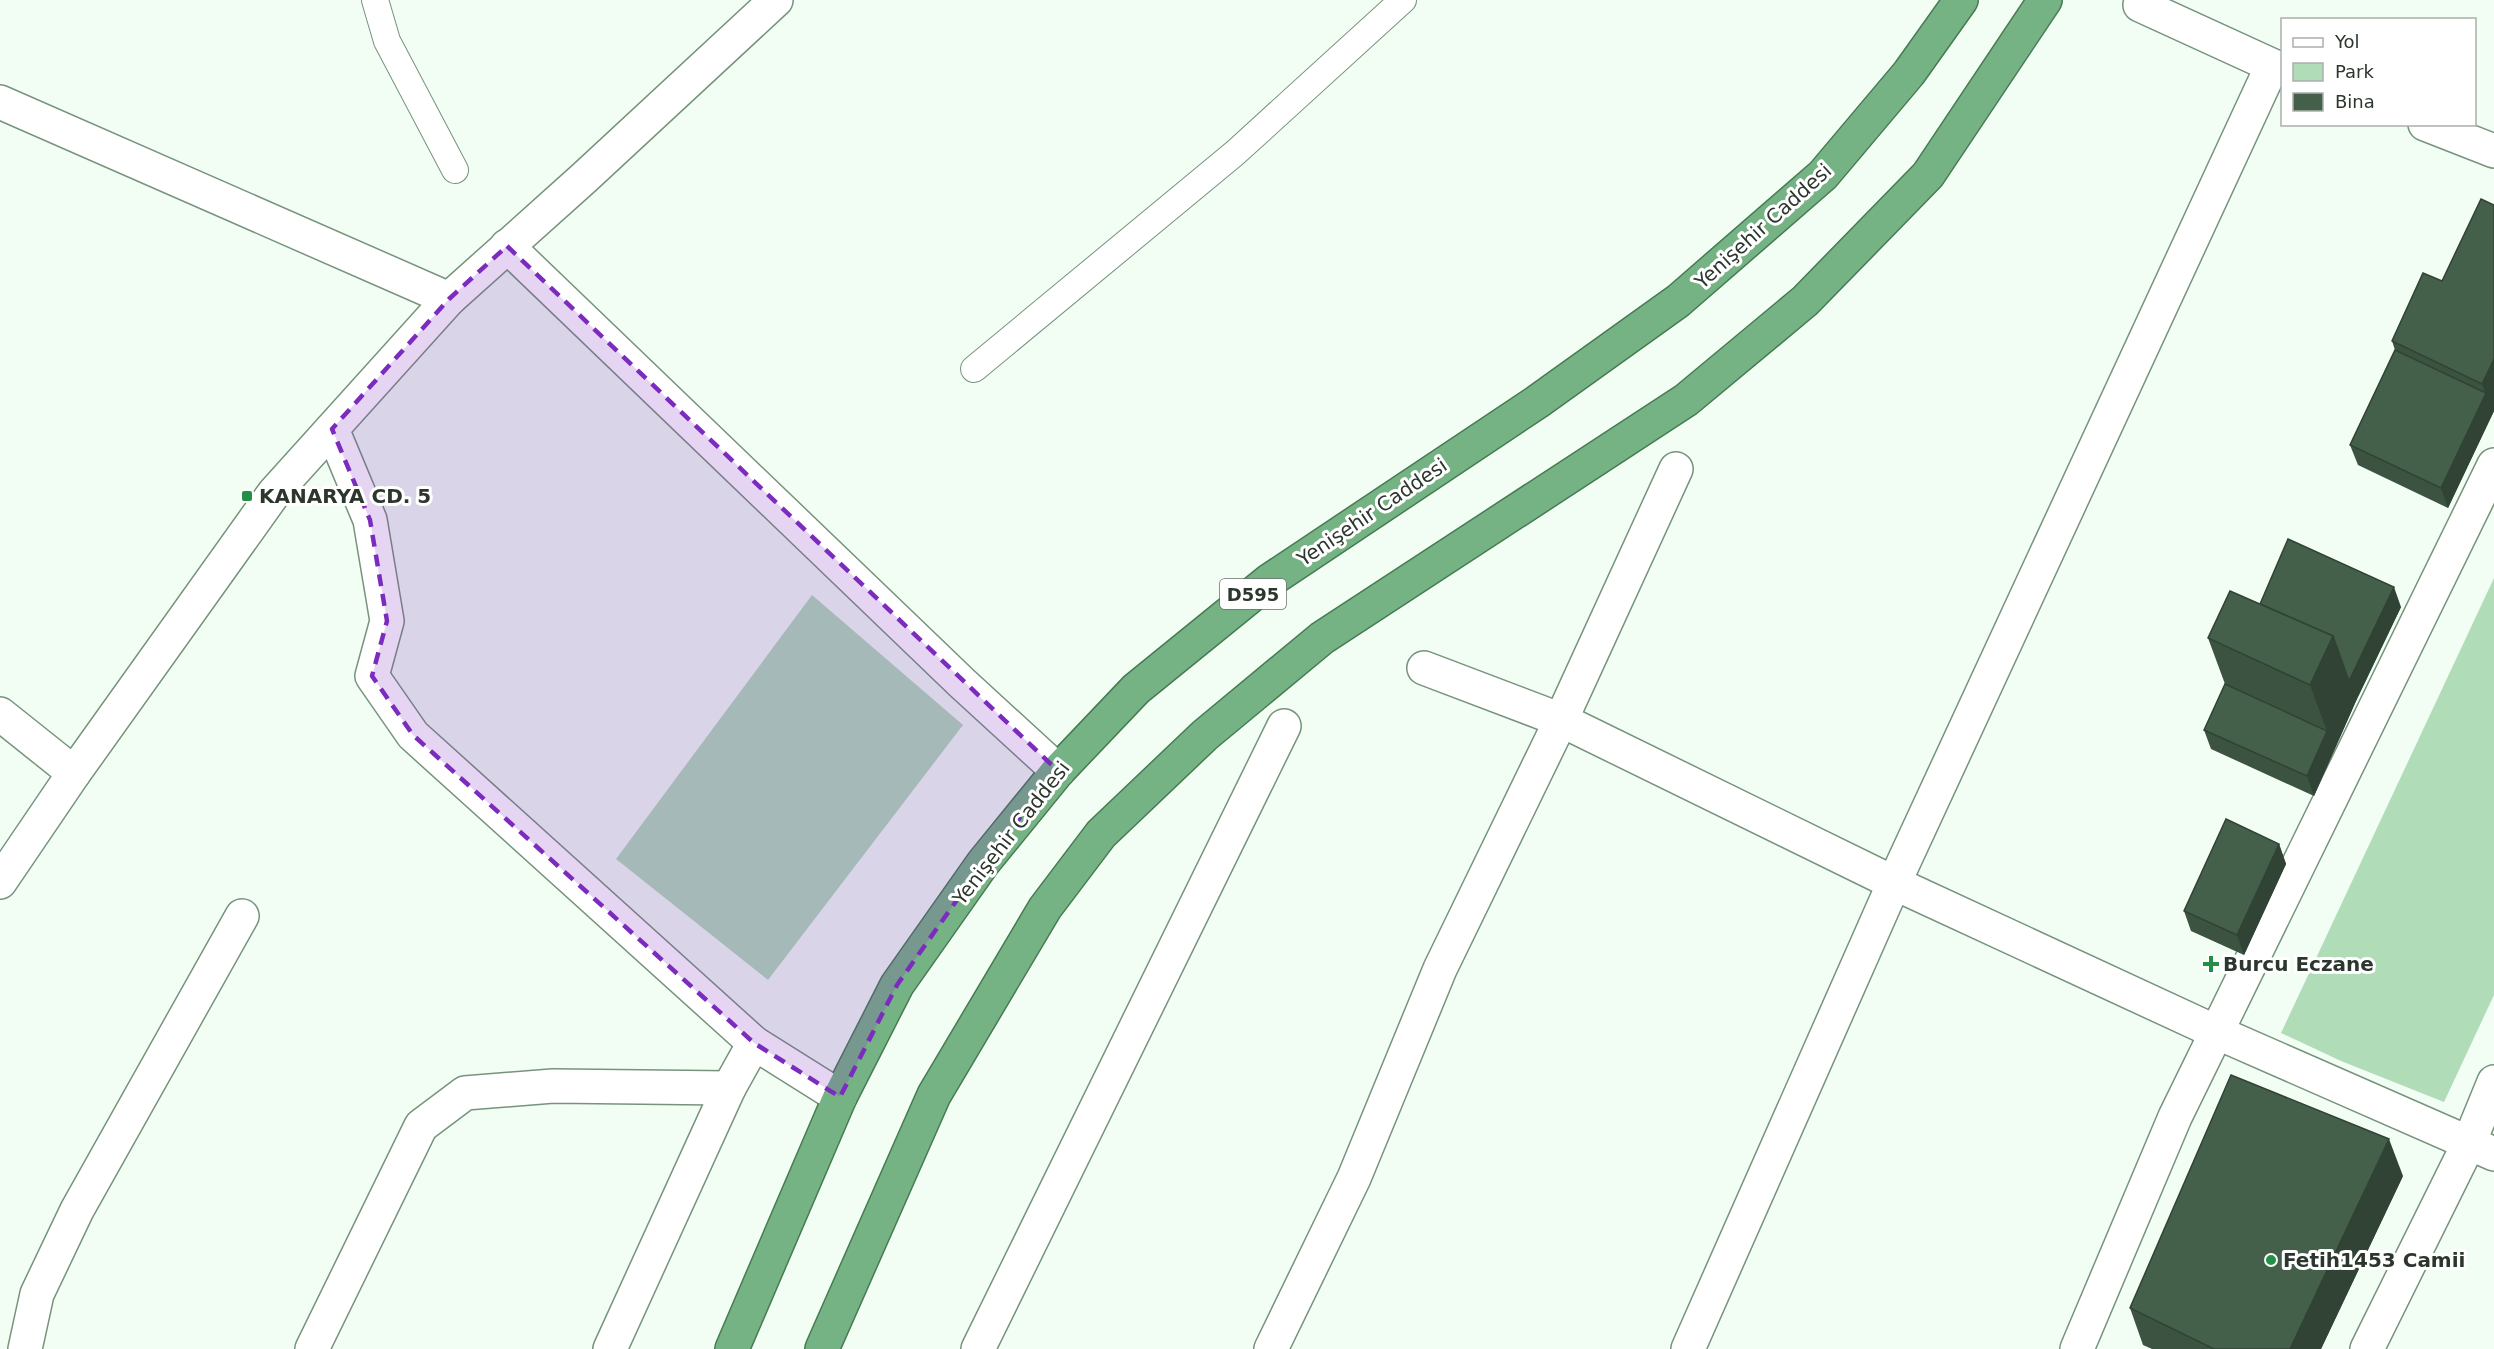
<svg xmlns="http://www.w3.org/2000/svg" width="2494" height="1349" font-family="'DejaVu Sans',sans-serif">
  <rect width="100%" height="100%" fill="#f2fef4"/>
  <g fill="#b1dcb8">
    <path d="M 2494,578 L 2494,995 L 2444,1102 L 2341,1061 L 2281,1033 Z"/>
    <path d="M 812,595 L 963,725 L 768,980 L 616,859 Z"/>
  </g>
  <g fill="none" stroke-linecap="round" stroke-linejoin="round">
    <defs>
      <g id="service">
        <path d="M 375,0 L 387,41 L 455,170"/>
        <path d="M 974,369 L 1235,153 L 1403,0"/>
      </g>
      <g id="minor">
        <path d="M 0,102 L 449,299"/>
        <path d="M 507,246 L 962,683 L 1058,771"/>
        <path d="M 332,429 L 370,520 L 387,621 L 372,676 L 413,735 L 754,1043 L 840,1097"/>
        <path d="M 1424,668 L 1561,720 L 1894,883 L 2216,1032 L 2494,1154"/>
        <path d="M 0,714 L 74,773"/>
        <path d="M 0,882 L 74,773 L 274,493 L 449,299 L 584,178 L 776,0"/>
        <path d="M 25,1349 L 37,1294 L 77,1210 L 242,916"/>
        <path d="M 312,1349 L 421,1126 L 465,1093 L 553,1086 L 729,1088"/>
        <path d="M 610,1349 L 729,1088 L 754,1043"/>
        <path d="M 978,1349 L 1284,726"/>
        <path d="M 1271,1349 L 1354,1178 L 1440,969 L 1561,720 L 1676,469"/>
        <path d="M 1688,1349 L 1894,883 L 2272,66"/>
        <path d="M 2077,1349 L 2175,1117 L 2494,465"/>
        <path d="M 2367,1349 L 2469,1143 L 2494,1082"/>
      </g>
      <g id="tertiary">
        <path d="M 2140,5 L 2282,70"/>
        <path d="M 2425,124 L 2494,151"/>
      </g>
      <g id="trunk">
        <path d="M 732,1349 L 840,1097 L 897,985 L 983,863 L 1058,771 L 1136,689 L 1269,581 L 1537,402 L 1678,301 L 1823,175 L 1909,73 L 1961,0"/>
        <path d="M 822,1349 L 934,1095 L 1045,908 L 1101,834 L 1205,735 L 1322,638 L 1686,400 L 1805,301 L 1928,175 L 2045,0"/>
      </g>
    </defs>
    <use href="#service" stroke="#77937c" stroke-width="28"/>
    <use href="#minor" stroke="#77937c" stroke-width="36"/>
    <use href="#tertiary" stroke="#77937c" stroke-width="36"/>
    <use href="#trunk" stroke="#467b52" stroke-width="36"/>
    <use href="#service" stroke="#fff" stroke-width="26"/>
    <use href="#minor" stroke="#fff" stroke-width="33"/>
    <use href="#tertiary" stroke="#fff" stroke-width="33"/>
    <use href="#trunk" stroke="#76b384" stroke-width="33"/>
  </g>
  <g fill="#3b5340">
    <path d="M 2494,205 L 2494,411 L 2448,508 L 2358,465 L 2350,445 L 2395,350 L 2392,341 L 2442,281 Z"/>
    <path d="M 2260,604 L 2401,607 L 2356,701 L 2314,796 L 2211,749 L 2204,730 L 2225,684 L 2208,638 Z"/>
    <path d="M 2279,844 L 2286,864 L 2244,955 L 2191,931 L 2184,911 Z"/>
    <path d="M 2403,1176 L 2321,1349 L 2152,1349 L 2143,1345 L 2130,1308 Z"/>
  </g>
  <g fill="#304334">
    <path d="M 2494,359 L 2494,411 L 2493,413 L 2482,384 Z"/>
    <path d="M 2486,393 L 2493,413 L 2448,508 L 2441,488 Z"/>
    <path d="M 2394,587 L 2401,607 L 2356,701 L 2314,796 L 2307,776 L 2327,731 L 2310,685 L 2333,636 Z"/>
    <path d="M 2279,844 L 2286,864 L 2244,955 L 2237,935 Z"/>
    <path d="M 2389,1139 L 2403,1176 L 2321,1349 L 2290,1349 Z"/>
  </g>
  <g fill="#45604a" stroke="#304334" stroke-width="1.5">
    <path d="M 2481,199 L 2494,205 L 2494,359 L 2482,384 L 2392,341 L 2423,273 L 2442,281 Z"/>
    <path d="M 2395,350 L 2486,393 L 2441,488 L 2350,445 Z"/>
    <path d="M 2288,539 L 2394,587 L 2349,681 L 2333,636 L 2260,604 Z"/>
    <path d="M 2230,591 L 2333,636 L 2310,685 L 2208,638 Z"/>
    <path d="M 2225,684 L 2327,731 L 2307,776 L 2204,730 Z"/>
    <path d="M 2226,819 L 2279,844 L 2237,935 L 2184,911 Z"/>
    <path d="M 2231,1075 L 2389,1139 L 2290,1349 L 2214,1349 L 2130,1308 Z"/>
  </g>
  <path fill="#7b2cbf" fill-opacity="0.2" stroke="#7b2cbf" stroke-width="4.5" stroke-dasharray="12 8" stroke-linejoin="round" d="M 507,246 L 1058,771 L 983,863 L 897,985 L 840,1097 L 754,1043 L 413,735 L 372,676 L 387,621 L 370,520 L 332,429 L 449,299 Z"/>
  <g fill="#238f47" stroke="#fff" stroke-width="2">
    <rect x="241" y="490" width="12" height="12" rx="3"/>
    <path d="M2208 955h6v6h6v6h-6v6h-6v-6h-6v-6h6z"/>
    <circle cx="2271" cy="1260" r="6"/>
  </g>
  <g text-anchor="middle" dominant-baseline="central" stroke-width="6" stroke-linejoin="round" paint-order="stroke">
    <rect fill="#fff" stroke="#6b726c" stroke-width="1.5" x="1220" y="579" width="66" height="30" rx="4.5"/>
    <g font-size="18" font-weight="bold" fill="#2b362d">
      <text x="1253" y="594">D595</text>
    </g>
    <g font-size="20" fill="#2b362d" stroke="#fff">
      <text transform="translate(1763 226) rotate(-42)">Yenişehir Caddesi</text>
      <text transform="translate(1372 512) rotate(-34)">Yenişehir Caddesi</text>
      <text transform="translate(1011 833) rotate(-52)">Yenişehir Caddesi</text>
    </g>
    <g font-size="20" font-weight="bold" fill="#2b362d" stroke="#fff" text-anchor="start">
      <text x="259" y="496">KANARYA CD. 5</text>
      <text x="2223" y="964">Burcu Eczane</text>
      <text x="2283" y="1260">Fetih1453 Camii</text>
    </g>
  </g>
  <rect x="2281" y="18" width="195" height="108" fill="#ffffff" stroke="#aaafab" stroke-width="1.5"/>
  <rect x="2293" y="38" width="30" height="9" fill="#ffffff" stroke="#aaafab" stroke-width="1.5"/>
  <text x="2335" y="48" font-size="18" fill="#2b362d">Yol</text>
  <rect x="2293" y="63" width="30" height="18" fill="#b1dcb8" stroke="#aaafab" stroke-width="1.5"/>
  <text x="2335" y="78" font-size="18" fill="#2b362d">Park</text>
  <rect x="2293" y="93" width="30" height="18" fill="#45604a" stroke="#aaafab" stroke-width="1.5"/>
  <text x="2335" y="108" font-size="18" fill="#2b362d">Bina</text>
</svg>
